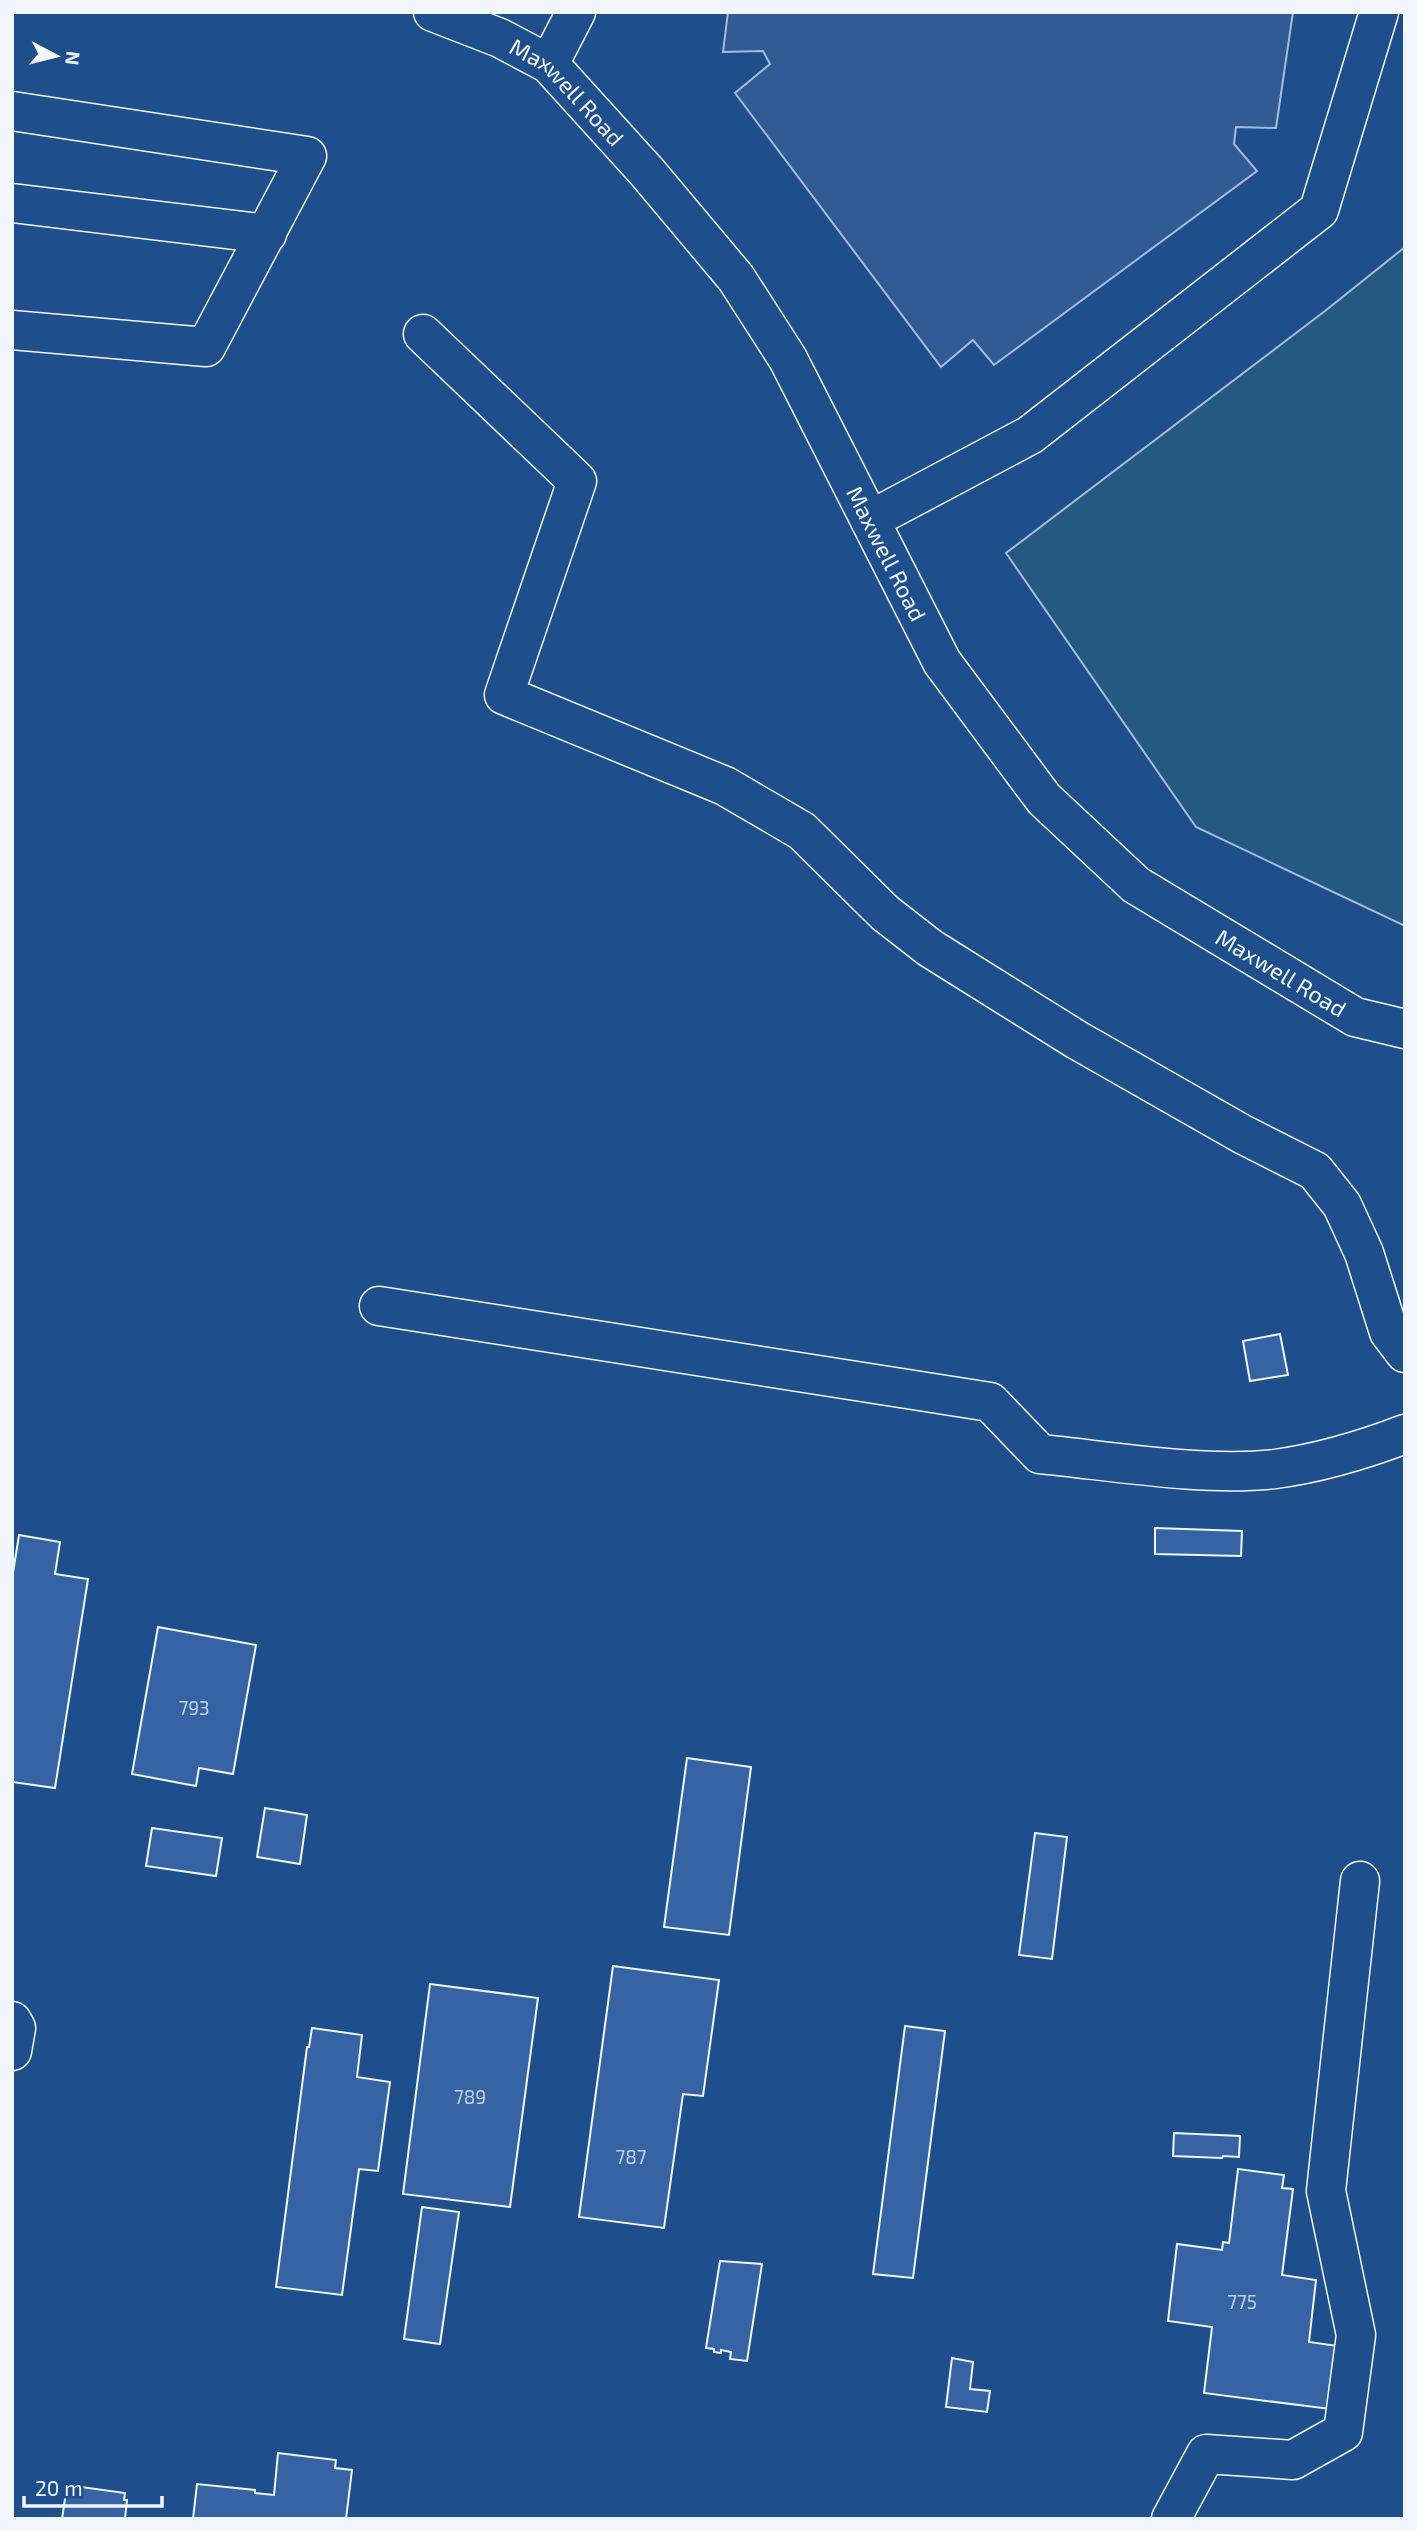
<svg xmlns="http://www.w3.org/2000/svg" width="1417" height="2531" font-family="'Exo 2',sans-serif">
  <rect width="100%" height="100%" fill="#1f4e8c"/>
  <path fill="#245a82" stroke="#a8bbd7" stroke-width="2" d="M 1405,247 L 1405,926 L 1196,827 L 1006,553 L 1325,311 Z"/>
  <path fill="#305b95" stroke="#a8bbd7" stroke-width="2" d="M 728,12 L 1293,12 L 1276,128 L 1236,127 L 1234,144 L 1257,171 L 994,365 L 973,340 L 941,367 L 735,93 L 770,64 L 763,51 L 723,52 Z"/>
  <g fill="#3563a3" stroke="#f2f6ff" stroke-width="2">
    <path d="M 1280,1334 L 1288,1375 L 1250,1381 L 1243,1341 Z"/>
    <path d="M 1155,1528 L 1242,1531 L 1241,1556 L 1155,1554 Z"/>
    <path d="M 19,1535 L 60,1542 L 55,1574 L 88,1579 L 55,1788 L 12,1782 L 12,1579 Z"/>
    <path d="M 158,1627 L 256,1645 L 233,1774 L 199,1768 L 196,1786 L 132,1774 Z"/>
    <path d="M 687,1758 L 751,1767 L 729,1935 L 664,1927 Z"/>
    <path d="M 265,1808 L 307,1815 L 300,1864 L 257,1857 Z"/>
    <path d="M 152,1828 L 222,1838 L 216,1876 L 146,1866 Z"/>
    <path d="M 1035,1833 L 1067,1837 L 1052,1959 L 1019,1955 Z"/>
    <path d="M 613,1966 L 719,1980 L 703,2096 L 683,2094 L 664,2228 L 579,2217 Z"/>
    <path d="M 430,1984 L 538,1998 L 510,2207 L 403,2194 Z"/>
    <path d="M 905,2026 L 945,2031 L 913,2278 L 873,2274 Z"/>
    <path d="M 312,2028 L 362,2035 L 357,2077 L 390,2082 L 378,2171 L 359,2169 L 342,2295 L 276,2287 L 307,2047 L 309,2047 Z"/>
    <path d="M 1174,2133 L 1240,2136 L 1239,2157 L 1223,2156 L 1222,2158 L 1173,2156 Z"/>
    <path d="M 1238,2169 L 1284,2175 L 1282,2188 L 1293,2189 L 1282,2275 L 1316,2280 L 1309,2342 L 1338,2346 L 1330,2409 L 1204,2393 L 1212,2327 L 1168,2321 L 1177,2244 L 1222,2250 L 1223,2242 L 1229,2243 Z"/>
    <path d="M 422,2207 L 459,2212 L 440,2344 L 404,2339 Z"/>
    <path d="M 720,2261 L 762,2264 L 747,2361 L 730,2359 L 731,2352 L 721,2350 L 721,2353 L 714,2352 L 714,2349 L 706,2348 Z"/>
    <path d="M 952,2358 L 973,2362 L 970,2389 L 990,2391 L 987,2412 L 946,2407 Z"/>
    <path d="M 278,2453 L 336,2460 L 335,2468 L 352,2470 L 346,2519 L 193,2519 L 197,2484 L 255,2490 L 255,2493 L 274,2495 Z"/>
    <path d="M 67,2485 L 125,2493 L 124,2500 L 127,2500 L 125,2519 L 62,2519 Z"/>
  </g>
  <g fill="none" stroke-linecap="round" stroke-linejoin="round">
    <defs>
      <g id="minor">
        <path id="s1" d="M 433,12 L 500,38 L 549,64 L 647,172 L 736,278 L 788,359 L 942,662 L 1044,799 L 1136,885 L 1355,1017 L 1405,1029"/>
        <path d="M 549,64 L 576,12"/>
        <path d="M 12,111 L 307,156 L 206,347 L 12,330"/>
        <path d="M 12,203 L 267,234"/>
        <path d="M 423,334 L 577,481 L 504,695 L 725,786 L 802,831 L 885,913 L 930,948 L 1077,1040 L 1242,1134 L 1315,1171 L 1342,1205 L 1364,1253 L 1389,1332 L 1405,1353"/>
        <path d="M 870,520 L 1030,435 L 1319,210 L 1379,12"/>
        <path d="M 379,1306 L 990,1402 L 1040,1454 C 1112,1461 1204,1477 1275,1469 C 1320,1463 1363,1450 1405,1434"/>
        <path d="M 12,2021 L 16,2028 L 12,2051"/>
        <path d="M 1171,2519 L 1206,2454 L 1293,2460 L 1343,2432 L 1356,2335 L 1326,2191 L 1360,1881"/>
      </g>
    </defs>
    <use href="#minor" stroke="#f2f6ff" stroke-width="41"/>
    <use href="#minor" stroke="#1f4e8c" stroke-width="38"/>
  </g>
  <g text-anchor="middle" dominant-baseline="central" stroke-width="5" stroke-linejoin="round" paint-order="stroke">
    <g font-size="19" fill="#c3d1e8">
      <text x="194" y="1707">793</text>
      <text x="470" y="2096">789</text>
      <text x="631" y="2156">787</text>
      <text x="1242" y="2301">775</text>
    </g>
    <g font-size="23" fill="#f2f6ff" stroke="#1f4e8c">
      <text stroke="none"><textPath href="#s1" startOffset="159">Maxwell Road</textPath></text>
      <text stroke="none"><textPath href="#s1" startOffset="726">Maxwell Road</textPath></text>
      <text stroke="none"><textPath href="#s1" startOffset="1314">Maxwell Road</textPath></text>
    </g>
  </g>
  <rect width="1417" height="2531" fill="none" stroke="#f2f6ff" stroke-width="28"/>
  <g transform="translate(56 56) rotate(97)" stroke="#1f4e8c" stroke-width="5" paint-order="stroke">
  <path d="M0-5L12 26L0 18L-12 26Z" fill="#f2f6ff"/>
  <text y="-10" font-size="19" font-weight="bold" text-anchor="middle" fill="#f2f6ff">N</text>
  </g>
  <path d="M24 2496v10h138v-10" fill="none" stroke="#f2f6ff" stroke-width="3.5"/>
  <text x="35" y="2496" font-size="21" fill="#f2f6ff" stroke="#1f4e8c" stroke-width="5" paint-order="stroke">20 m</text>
</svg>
